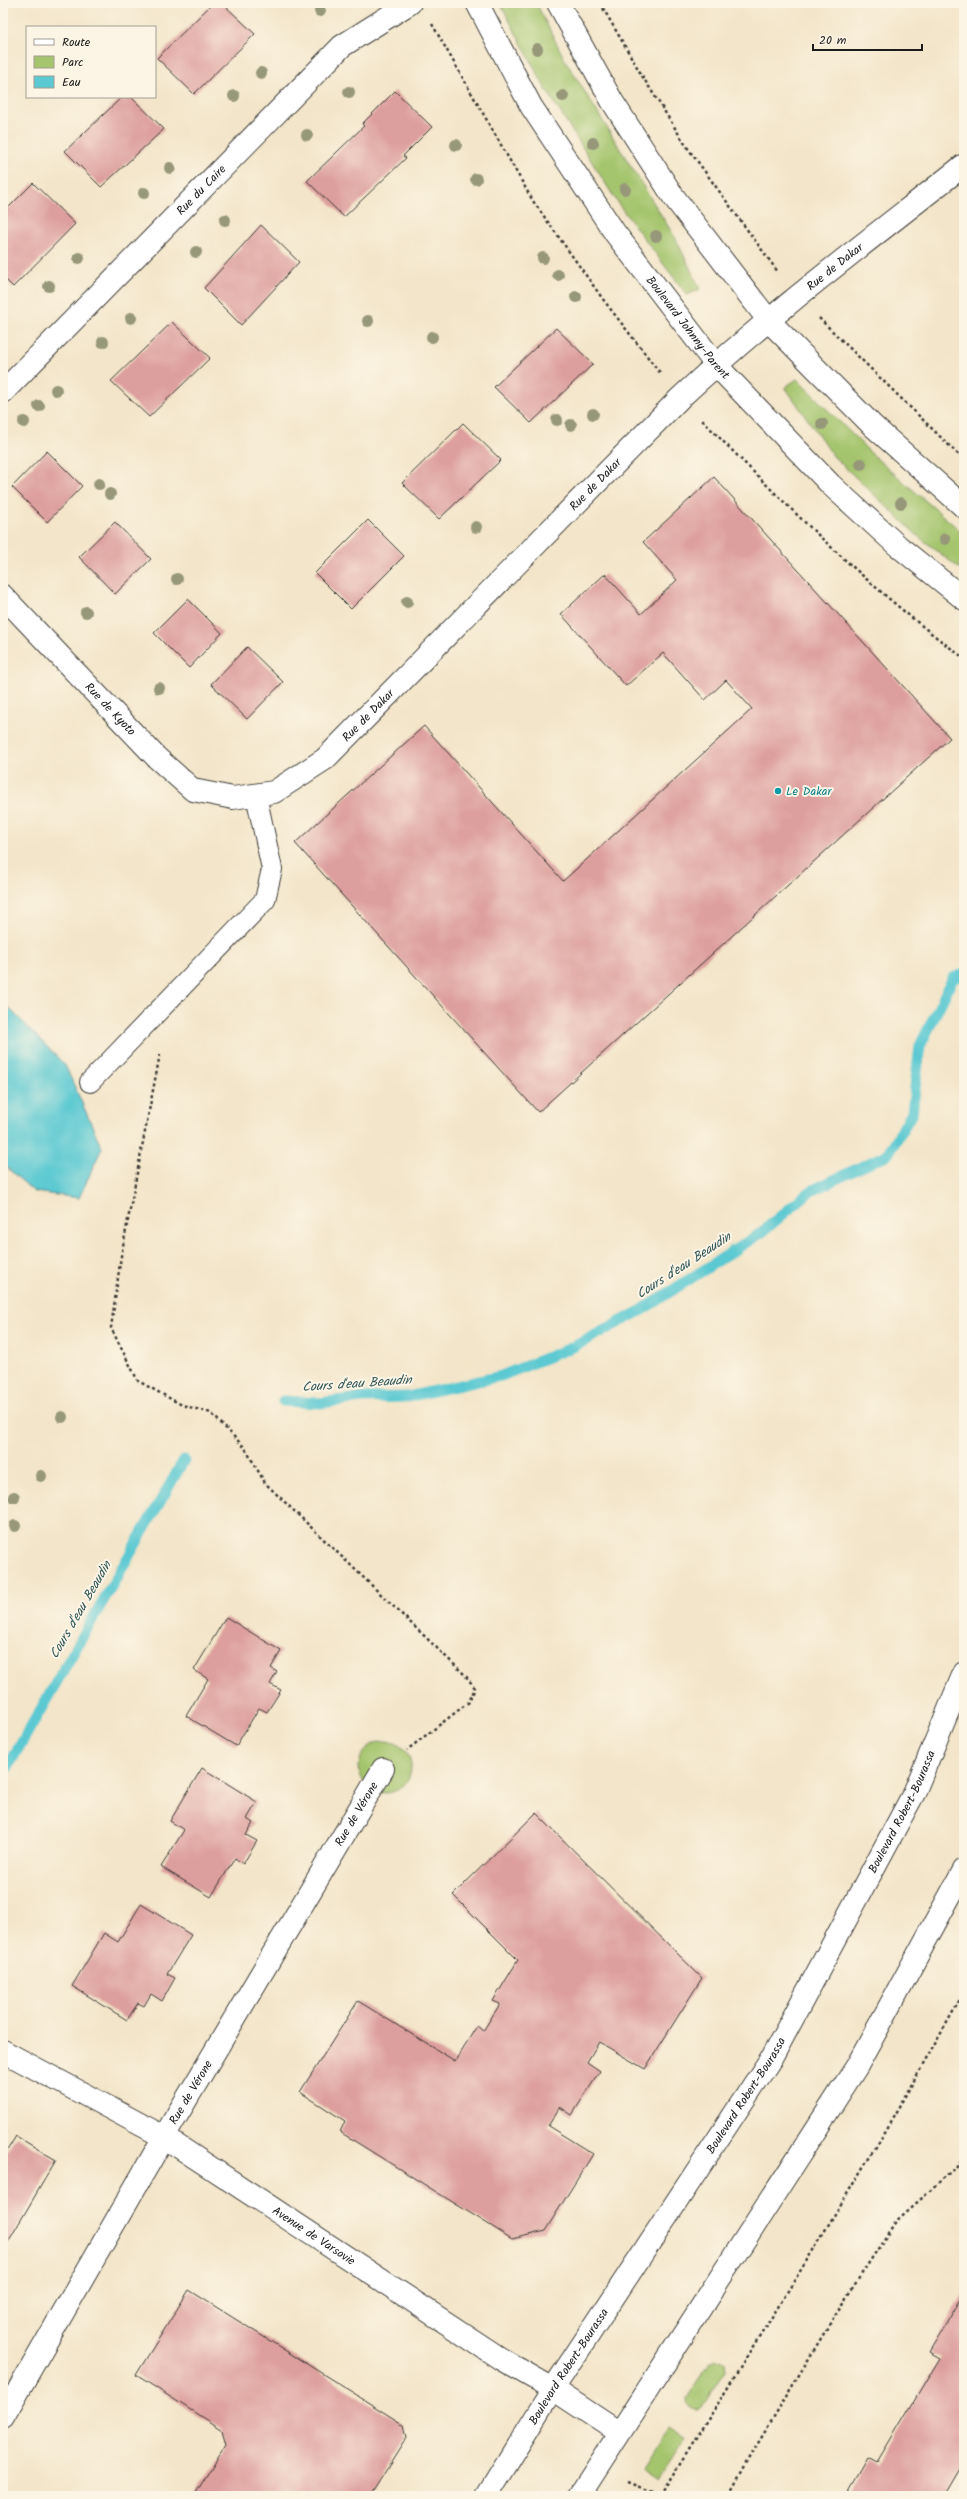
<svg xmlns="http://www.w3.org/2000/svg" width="967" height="2499" font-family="Kalam,sans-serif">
  <rect width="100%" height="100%" fill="#fcf5e5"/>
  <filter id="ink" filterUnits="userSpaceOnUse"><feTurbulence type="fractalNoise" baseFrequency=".025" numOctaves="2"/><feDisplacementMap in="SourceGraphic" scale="8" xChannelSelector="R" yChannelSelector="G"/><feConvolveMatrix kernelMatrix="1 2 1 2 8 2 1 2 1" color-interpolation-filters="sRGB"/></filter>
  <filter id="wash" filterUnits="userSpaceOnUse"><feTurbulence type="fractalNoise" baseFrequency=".012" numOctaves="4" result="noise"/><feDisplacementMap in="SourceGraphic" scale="16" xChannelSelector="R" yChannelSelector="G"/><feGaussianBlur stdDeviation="0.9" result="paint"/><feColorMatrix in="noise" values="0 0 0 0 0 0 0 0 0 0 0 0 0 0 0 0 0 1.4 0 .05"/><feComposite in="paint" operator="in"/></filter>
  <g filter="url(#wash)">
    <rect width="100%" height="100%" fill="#f3e5c9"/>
    <g fill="#a4c56d" stroke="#607044">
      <path d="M 500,3 L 536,3 L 565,60 L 676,239 L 700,289 L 687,295 L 621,208 L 545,88 Z"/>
      <path d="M 797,379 L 876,458 L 964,534 L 964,572 L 918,536 L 834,457 L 785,387 Z"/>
      <circle cx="385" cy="1767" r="26"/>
      <path d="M 716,2359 L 724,2362 L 725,2371 L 702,2407 L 697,2410 C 689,2409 687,2405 687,2398 L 711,2361 Z"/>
      <path d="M 667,2428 L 684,2439 L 657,2480 L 641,2469 Z"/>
    </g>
    <path fill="#5cc9d2" stroke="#3c7277" d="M 3,1002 L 65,1065 L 102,1148 L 79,1198 L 34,1192 L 3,1164 Z"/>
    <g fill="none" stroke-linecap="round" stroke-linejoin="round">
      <g stroke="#5cc9d2" stroke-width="11">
        <path d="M 283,1401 L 320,1403 L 360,1398 L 407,1397 L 501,1376 L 573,1347 L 642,1310 L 761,1233 L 809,1192 L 888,1154 L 912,1113 L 920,1046 L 953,978 L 964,974"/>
        <path d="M 3,1775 L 184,1460"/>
      </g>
    </g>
    <g id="blocks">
      <g fill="#dd9f9d">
        <path d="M 213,3 L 222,3 L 255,34 L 194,94 L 157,58 Z"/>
        <path d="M 395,91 L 432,127 L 403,156 L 406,158 L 344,217 L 307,181 L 364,126 L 362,124 Z"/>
        <path d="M 122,97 L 131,97 L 164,129 L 101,187 L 65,151 Z"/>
        <path d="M 33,183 L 75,224 L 13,287 L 3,277 L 3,213 Z"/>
        <path d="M 261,225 L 299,262 L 241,325 L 204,288 Z"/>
        <path d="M 172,322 L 210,358 L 149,417 L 111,381 Z"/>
        <path d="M 556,328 L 593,364 L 531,423 L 494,387 Z"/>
        <path d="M 463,423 L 501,460 L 439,519 L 402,483 Z"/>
        <path d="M 47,451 L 82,486 L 47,522 L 12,487 Z"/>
        <path d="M 714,477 L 950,738 L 538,1112 L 295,843 L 424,726 L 563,881 L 752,709 L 726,680 L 705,700 L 663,653 L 626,686 L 561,614 L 605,574 L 641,614 L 677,580 L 643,542 Z"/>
        <path d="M 368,520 L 404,556 L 351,609 L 315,573 Z"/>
        <path d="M 115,522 L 151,559 L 115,594 L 79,557 Z"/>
        <path d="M 188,599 L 222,633 L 189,668 L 154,633 Z"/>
        <path d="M 247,647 L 283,682 L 247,719 L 211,684 Z"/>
        <path d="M 226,1617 L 281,1651 L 271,1668 L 277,1672 L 270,1684 L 281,1690 L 267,1712 L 259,1708 L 236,1746 L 186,1716 L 208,1679 L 194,1670 Z"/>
        <path d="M 202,1768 L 257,1802 L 247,1819 L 253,1823 L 246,1835 L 257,1841 L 243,1864 L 235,1858 L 211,1897 L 161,1867 L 184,1830 L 170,1821 Z"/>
        <path d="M 536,1813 L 702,1978 L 645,2069 L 599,2042 L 587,2062 L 600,2071 L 572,2115 L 560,2107 L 548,2126 L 593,2154 L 545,2231 L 512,2239 L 340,2132 L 345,2121 L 300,2092 L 358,2001 L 455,2061 L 477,2026 L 483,2031 L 500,2004 L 493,2001 L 518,1960 L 453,1895 Z"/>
        <path d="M 141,1904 L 191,1935 L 167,1974 L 175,1978 L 162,2001 L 151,1994 L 144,2006 L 138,2003 L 127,2020 L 72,1986 L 104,1933 L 118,1942 Z"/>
        <path d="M 16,2136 L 56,2160 L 8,2242 L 3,2239 L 3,2157 Z"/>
        <path d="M 189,2290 L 404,2425 L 407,2437 L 370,2496 L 326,2496 L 322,2493 L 314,2496 L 194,2496 L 226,2444 L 222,2430 L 136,2375 Z"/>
        <path d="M 964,2294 L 964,2462 L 944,2496 L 846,2496 L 868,2458 L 877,2463 L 940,2358 L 929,2352 Z"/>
      </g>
    </g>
  </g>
  <g filter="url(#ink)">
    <use href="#blocks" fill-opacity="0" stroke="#3c3a36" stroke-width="1"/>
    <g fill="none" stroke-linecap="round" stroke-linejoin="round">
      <defs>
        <path id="service" d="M 90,1082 L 265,900 L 272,869 L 256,795"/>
        <g id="minor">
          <path id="s1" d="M 3,392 L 342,46 L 410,3"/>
          <path id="s2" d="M 3,596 L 157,758 L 193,790 L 233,798 L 274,792 L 325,759 L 680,398 C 770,314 868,241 964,165"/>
          <path id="s3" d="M 3,2051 L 164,2137 L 501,2359 L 553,2389 L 618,2432"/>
          <path id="s4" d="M 3,2417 L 164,2137 L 383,1769"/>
        </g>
        <g id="tertiary">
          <path id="s5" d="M 477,3 L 531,106 L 615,233 L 716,365 L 831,485 L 898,546 L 964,599"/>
          <path d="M 558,3 L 612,101 L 673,196 L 769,321 L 873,426 L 964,507"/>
        </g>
        <g id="trunk">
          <path id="s6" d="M 487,2496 L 553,2389 L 772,2057 L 914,1793 L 964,1673"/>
          <path d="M 579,2496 L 857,2066 L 964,1870"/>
        </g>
      </defs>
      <use href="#service" stroke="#3c3a36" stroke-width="22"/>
      <use href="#minor" stroke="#3c3a36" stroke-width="24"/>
      <use href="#tertiary" stroke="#3c3a36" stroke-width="24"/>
      <use href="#trunk" stroke="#3c3a36" stroke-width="24"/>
      <g stroke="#3c3a36" stroke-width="2.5" stroke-dasharray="3 3" stroke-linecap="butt">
        <path d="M 600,3 L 644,79 L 687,147 L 778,272"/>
        <path d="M 432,24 L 533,201 L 605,302 L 661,374"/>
        <path d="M 819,318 L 964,460"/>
        <path d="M 702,420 C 785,504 868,588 964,658"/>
        <path d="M 160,1054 L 121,1256 L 111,1328 L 138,1381 L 182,1405 L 211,1413 L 245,1448 L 265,1483 L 465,1675 L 475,1688 L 469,1702 L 407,1750"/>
        <path d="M 628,2482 L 663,2496"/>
        <path d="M 660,2496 C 764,2330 869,2164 964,1992"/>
        <path d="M 729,2496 L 757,2445 L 835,2315 L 896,2221 L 956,2168 L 964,2157"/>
      </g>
      <use href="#service" stroke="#fff" stroke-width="20"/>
      <use href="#minor" stroke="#fff" stroke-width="22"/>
      <use href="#tertiary" stroke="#fff" stroke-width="22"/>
      <use href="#trunk" stroke="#fff" stroke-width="22"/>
    </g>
    <g fill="#979779">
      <circle cx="320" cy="11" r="6"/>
      <circle cx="537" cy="49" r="6"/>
      <circle cx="261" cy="73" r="6"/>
      <circle cx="349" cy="92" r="6"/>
      <circle cx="234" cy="96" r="6"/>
      <circle cx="563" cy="96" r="6"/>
      <circle cx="307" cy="135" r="6"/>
      <circle cx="593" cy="143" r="6"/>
      <circle cx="456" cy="145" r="6"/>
      <circle cx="170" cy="168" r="6"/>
      <circle cx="476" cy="179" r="6"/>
      <circle cx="625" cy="189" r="6"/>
      <circle cx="144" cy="193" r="6"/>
      <circle cx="225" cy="220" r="6"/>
      <circle cx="656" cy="236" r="6"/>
      <circle cx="196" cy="252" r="6"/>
      <circle cx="79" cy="258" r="6"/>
      <circle cx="543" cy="258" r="6"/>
      <circle cx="558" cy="275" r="6"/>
      <circle cx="49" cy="286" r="6"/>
      <circle cx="576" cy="297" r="6"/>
      <circle cx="131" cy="318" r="6"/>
      <circle cx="368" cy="321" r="6"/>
      <circle cx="432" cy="337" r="6"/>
      <circle cx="103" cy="342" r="6"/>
      <circle cx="56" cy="390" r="6"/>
      <circle cx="39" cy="406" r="6"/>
      <circle cx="593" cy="414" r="6"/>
      <circle cx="557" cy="420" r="6"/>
      <circle cx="24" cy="422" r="6"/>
      <circle cx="822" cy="424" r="6"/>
      <circle cx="571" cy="425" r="6"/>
      <circle cx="861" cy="464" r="6"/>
      <circle cx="99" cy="484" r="6"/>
      <circle cx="110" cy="494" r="6"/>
      <circle cx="901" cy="503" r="6"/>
      <circle cx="476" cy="527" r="6"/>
      <circle cx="945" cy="539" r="6"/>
      <circle cx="177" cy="579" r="6"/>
      <circle cx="407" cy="602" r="6"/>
      <circle cx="86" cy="612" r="6"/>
      <circle cx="159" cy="688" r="6"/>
      <circle cx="62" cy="1417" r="6"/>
      <circle cx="41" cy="1476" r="6"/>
      <circle cx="14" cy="1497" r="6"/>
      <circle cx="15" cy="1526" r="6"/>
    </g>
  </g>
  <circle fill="#0f9aa8" stroke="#fcf5e5" stroke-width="1.5" cx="778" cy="791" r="4"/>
  <g text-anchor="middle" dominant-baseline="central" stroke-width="4" stroke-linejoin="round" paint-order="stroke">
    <g font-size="12" fill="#1c1c1c" stroke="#fcf5e5">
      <text stroke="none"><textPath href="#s1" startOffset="283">Rue du Caire</textPath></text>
      <text stroke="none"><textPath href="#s2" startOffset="1124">Rue de Dakar</textPath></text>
      <text stroke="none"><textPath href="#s5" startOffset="388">Boulevard Johnny-Parent</textPath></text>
      <text stroke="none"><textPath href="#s2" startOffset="800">Rue de Dakar</textPath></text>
      <text stroke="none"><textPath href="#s2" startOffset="156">Rue de Kyoto</textPath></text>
      <text stroke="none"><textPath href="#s2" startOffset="476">Rue de Dakar</textPath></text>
      <text stroke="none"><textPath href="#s6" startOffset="801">Boulevard Robert-Bourassa</textPath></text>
      <text stroke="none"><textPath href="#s4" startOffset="699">Rue de Vérone</textPath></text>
      <text stroke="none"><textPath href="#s4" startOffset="375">Rue de Vérone</textPath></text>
      <text stroke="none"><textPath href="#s6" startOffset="477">Boulevard Robert-Bourassa</textPath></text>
      <text stroke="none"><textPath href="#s3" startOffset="362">Avenue de Varsovie</textPath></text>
      <text stroke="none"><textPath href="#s6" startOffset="153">Boulevard Robert-Bourassa</textPath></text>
    </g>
    <g font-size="12" fill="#0d838f" stroke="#fcf5e5" text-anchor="start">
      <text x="786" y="791">Le Dakar</text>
    </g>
    <g font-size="13" font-style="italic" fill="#32595c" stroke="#fcf5e5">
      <text transform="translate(684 1266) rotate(-33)">Cours d'eau Beaudin</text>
      <text transform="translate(357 1384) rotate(-4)">Cours d'eau Beaudin</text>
      <text transform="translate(81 1610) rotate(-60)">Cours d'eau Beaudin</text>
    </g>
  </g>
  <rect width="967" height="2499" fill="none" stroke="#fcf5e5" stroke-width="16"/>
  <rect x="26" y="26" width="130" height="72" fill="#fcf5e5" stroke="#a29e95"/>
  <rect x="34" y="39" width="20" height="6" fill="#ffffff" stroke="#a29e95"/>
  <text x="62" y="46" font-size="12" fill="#1c1c1c">Route</text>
  <rect x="34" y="56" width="20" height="12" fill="#a4c56d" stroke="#a29e95"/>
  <text x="62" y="66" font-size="12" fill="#1c1c1c">Parc</text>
  <rect x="34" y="76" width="20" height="12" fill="#5cc9d2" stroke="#a29e95"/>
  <text x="62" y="86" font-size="12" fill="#1c1c1c">Eau</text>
  <path d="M813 44v6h109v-6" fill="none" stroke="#1c1c1c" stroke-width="2"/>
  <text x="819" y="44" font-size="12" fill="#1c1c1c" stroke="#fcf5e5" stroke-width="3" paint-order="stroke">20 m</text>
</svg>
